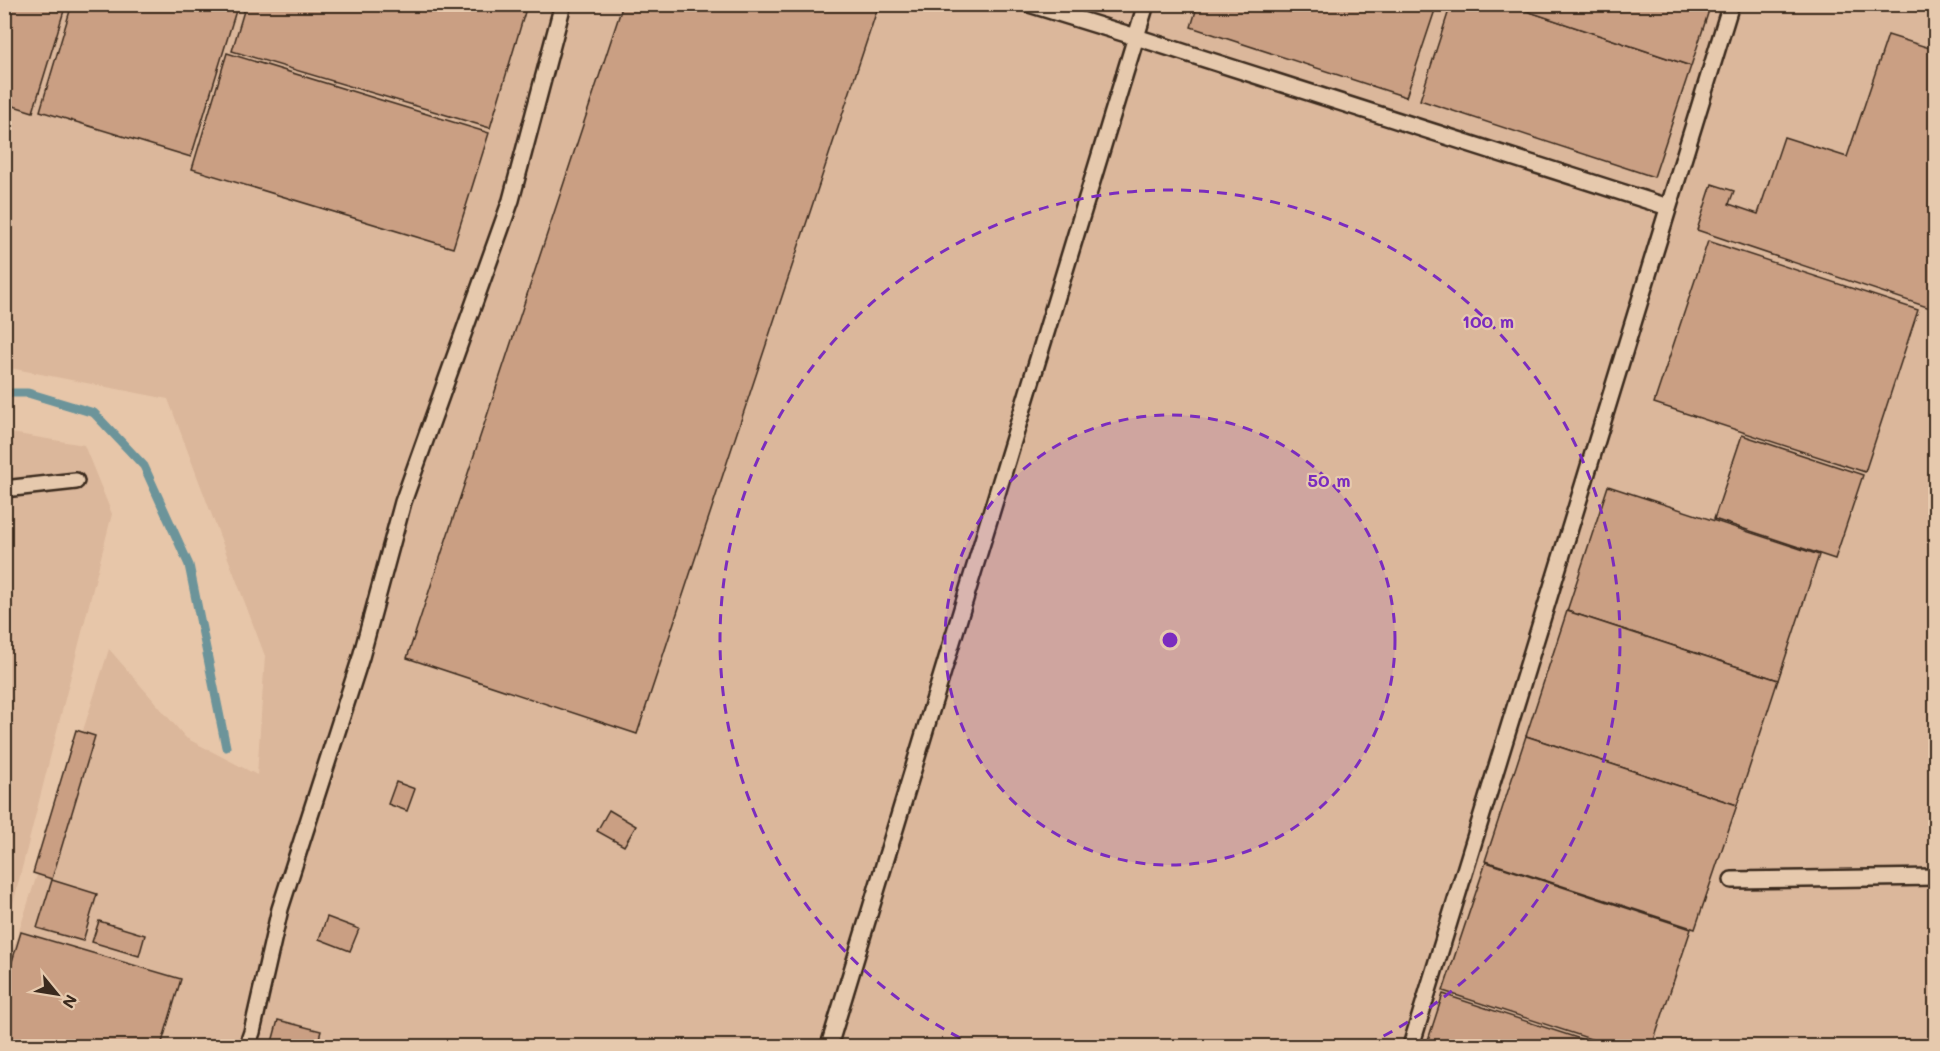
<svg xmlns="http://www.w3.org/2000/svg" width="1940" height="1051" font-family="Mali,sans-serif">
  <rect width="100%" height="100%" fill="#e7c6a9"/>
  <filter id="ink" filterUnits="userSpaceOnUse"><feTurbulence type="fractalNoise" baseFrequency=".0167" numOctaves="2"/><feDisplacementMap in="SourceGraphic" scale="12" xChannelSelector="R" yChannelSelector="G"/><feConvolveMatrix kernelMatrix="1 2 1 2 8 2 1 2 1" color-interpolation-filters="sRGB"/></filter>
  <g filter="url(#ink)">
    <g fill="#dbb79b">
      <path d="M 5,5 L 1935,5 L 1935,1046 L 5,1046 L 5,975 L 109,649 L 186,738 L 257,775 L 265,656 L 168,399 L 5,367 Z"/>
      <path d="M 5,432 L 84,445 L 112,514 L 5,935 Z"/>
    </g>
    <g fill="none" stroke-linecap="round" stroke-linejoin="round">
      <path stroke="#6c949a" stroke-width="9" d="M 4,393 L 28,393 L 94,413 L 144,466 L 189,565 L 226,747"/>
    </g>
    <g fill="#ca9f83" stroke="#3b2a1e" stroke-width="1.5">
      <path d="M 4,4 L 66,4 L 33,112 L 4,103 Z"/>
      <path d="M 72,4 L 238,4 L 191,157 L 40,111 Z"/>
      <path d="M 246,4 L 499,4 L 525,12 L 490,128 L 232,51 Z"/>
      <path d="M 623,4 L 879,4 L 637,734 L 407,658 Z"/>
      <path d="M 1198,4 L 1437,4 L 1406,97 L 1191,27 Z"/>
      <path d="M 1451,4 L 1506,4 L 1691,66 L 1654,177 L 1420,100 Z"/>
      <path d="M 1506,4 L 1711,4 L 1691,66 Z"/>
      <path d="M 1888,35 L 1936,50 L 1936,310 L 1697,230 L 1712,184 L 1734,191 L 1729,204 L 1758,214 L 1784,137 L 1847,157 Z"/>
      <path d="M 227,53 L 489,133 L 453,248 L 192,169 Z"/>
      <path d="M 1708,241 L 1918,310 L 1865,472 L 1654,403 Z"/>
      <path d="M 1742,435 L 1863,475 L 1835,559 L 1714,519 Z"/>
      <path d="M 1608,486 L 1819,555 L 1778,680 L 1567,611 Z"/>
      <path d="M 1567,611 L 1778,680 L 1737,805 L 1526,736 Z"/>
      <path d="M 76,730 L 95,736 L 52,879 L 33,873 Z"/>
      <path d="M 1526,736 L 1737,805 L 1695,929 L 1485,861 Z"/>
      <path d="M 396,782 L 415,789 L 407,811 L 388,804 Z"/>
      <path d="M 609,810 L 636,826 L 624,846 L 597,831 Z"/>
      <path d="M 1486,862 L 1691,929 L 1652,1046 L 1612,1046 L 1443,991 Z"/>
      <path d="M 52,880 L 97,894 L 83,941 L 37,928 Z"/>
      <path d="M 327,917 L 359,929 L 350,951 L 319,939 Z"/>
      <path d="M 99,921 L 145,935 L 139,956 L 92,942 Z"/>
      <path d="M 21,932 L 181,979 L 161,1046 L 4,1046 L 4,988 Z"/>
      <path d="M 1443,994 L 1602,1046 L 1426,1046 Z"/>
      <path d="M 278,1020 L 321,1031 L 317,1046 L 271,1046 Z"/>
    </g>
    <g fill="none" stroke-linecap="round" stroke-linejoin="round">
      <defs>
        <g id="lane">
          <path d="M 1029,4 L 1136,37 L 1668,207"/>
          <path d="M 4,489 L 76,481"/>
          <path d="M 1732,880 L 1936,877"/>
          <path d="M 247,1046 L 252,1032 L 280,909 L 361,657 L 403,502 L 511,200 L 563,4"/>
          <path d="M 829,1046 L 1146,4"/>
          <path d="M 1411,1046 L 1731,4"/>
        </g>
      </defs>
      <use href="#lane" stroke="#3b2a1e" stroke-width="20"/>
      <use href="#lane" stroke="#e6c9ad" stroke-width="15"/>
    </g>
  </g>
  <circle cx="1170" cy="640" r="225" fill="#7b2cbf" fill-opacity=".12"/>
  <g fill="none" stroke="#7b2cbf" stroke-width="3" stroke-dasharray="10 8">
    <circle cx="1170" cy="640" r="225"/>
    <path d="M976 1046A450 450 0 1 1 1364 1046"/>
  </g>
  <circle cx="1170" cy="640" r="9" fill="#7b2cbf" stroke="#e6c9ad" stroke-width="3"/>
  <g font-size="18" text-anchor="middle" font-weight="bold" fill="#7b2cbf" stroke="#e6c9ad" stroke-width="4.5" stroke-linejoin="round" paint-order="stroke">
    <text x="1488" y="328">100 m</text>
    <text x="1329" y="487">50 m</text>
  </g>
  <rect width="1940" height="1051" fill="none" stroke="#e6c9ad" stroke-width="24"/>
  <rect x="12" y="12" width="1916" height="1027" fill="none" stroke="#3b2a1e" stroke-width="2" filter="url(#ink)"/>
  <g transform="translate(57 994) rotate(120)" stroke="#e6c9ad" stroke-width="4.5" paint-order="stroke">
  <path d="M0-4.5L10 22L0 15L-10 22Z" fill="#3b2a1e"/>
  <text y="-9" font-size="16" font-weight="bold" text-anchor="middle" fill="#3b2a1e">N</text>
  </g>
</svg>
